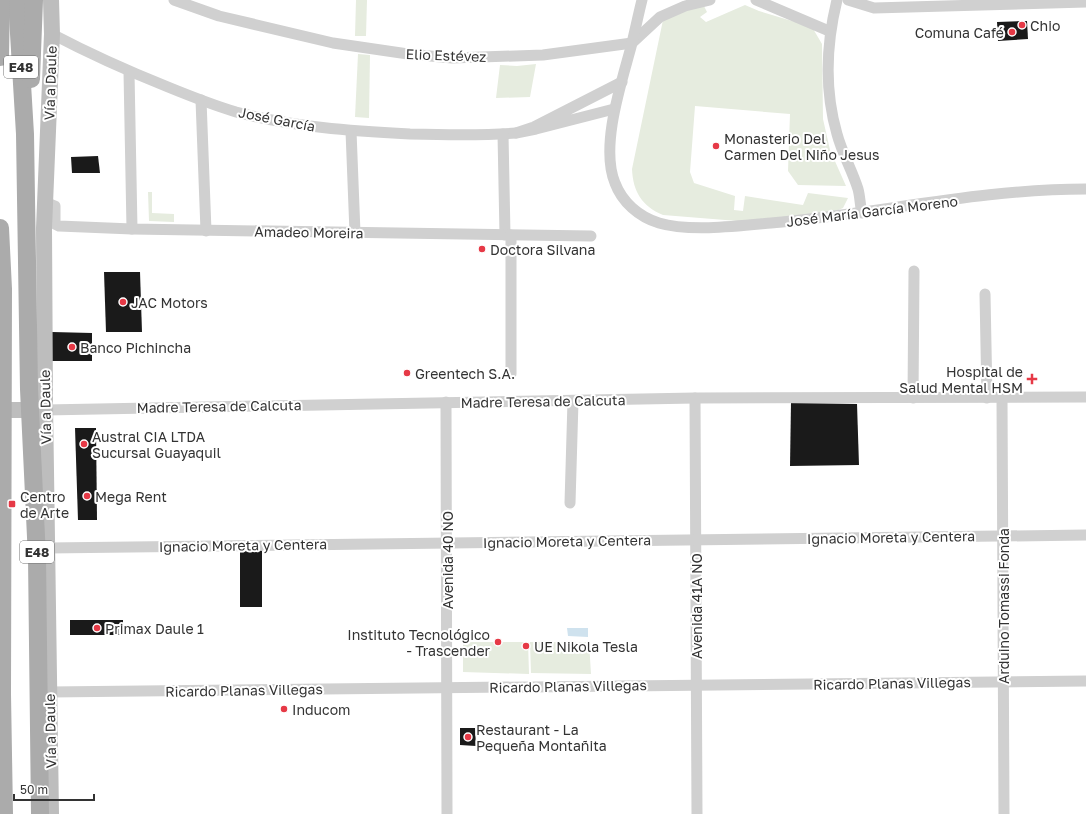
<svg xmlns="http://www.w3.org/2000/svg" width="1086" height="814" font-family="'Golos Text',sans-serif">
  <rect width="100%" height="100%" fill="#fff"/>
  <g fill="#e6ecdf">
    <path d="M 356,0 L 367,0 L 366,36 L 355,36 Z"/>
    <path d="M 745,5 L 759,11 L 812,27 L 822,44 L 823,119 L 830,150 L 846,186 L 798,185 L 788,171 L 790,114 L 695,106 L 690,172 L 694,183 L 735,196 L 734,210 L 743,211 L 745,196 L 803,205 L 808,193 L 848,198 L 843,208 L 829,214 L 750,222 L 663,215 C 642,206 633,192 632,169 L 663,20 L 688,9 L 704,6 L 707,12 L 700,17 L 706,22 Z"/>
    <path d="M 358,54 L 370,55 L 369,118 L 355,117 Z"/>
    <path d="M 536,64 L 530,97 L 496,98 L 500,65 L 517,66 Z"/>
    <path d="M 148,192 L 152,192 L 152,213 L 174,214 L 174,222 L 149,221 Z"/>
    <path d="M 463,642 L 528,642 L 529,674 L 463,672 Z"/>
    <path d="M 530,642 L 589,642 L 591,674 L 531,673 Z"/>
  </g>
  <path fill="#cfe2ee" d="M 567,628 L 588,628 L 588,637 L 568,636 Z"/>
  <g fill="#1a1a1a">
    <path d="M 1027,21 L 1028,39 L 998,41 L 997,22 Z"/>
    <path d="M 98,156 L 100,173 L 72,173 L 71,157 Z"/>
    <path d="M 104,272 L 140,272 L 142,332 L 106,332 Z"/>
    <path d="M 52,332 L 92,333 L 92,361 L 52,361 Z"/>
    <path d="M 791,403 L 857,404 L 859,465 L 790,466 Z"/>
    <path d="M 75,428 L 96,428 L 97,520 L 78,520 Z"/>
    <rect x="240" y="550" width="22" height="57"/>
    <rect x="70" y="620" width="53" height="15"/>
    <path d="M 460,728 L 475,728 L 476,746 L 460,745 Z"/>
  </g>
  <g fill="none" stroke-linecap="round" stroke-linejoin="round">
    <g stroke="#d0d0d0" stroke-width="11">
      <path d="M 174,0 L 219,16 L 333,43 L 408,54 L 452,58 L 543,55 L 632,43 L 660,17 L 685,6 L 710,0"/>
      <path d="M 642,0 C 638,16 635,31 631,47 C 621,84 600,147 615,183 C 622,202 639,217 659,223 C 689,232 739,226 771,223 C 876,214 980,189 1086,189"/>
      <path d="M 756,0 L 829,31"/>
      <path d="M 837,0 C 826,45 824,89 837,134 C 842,153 852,170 858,189 C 860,196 860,205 862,213"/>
      <path d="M 848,0 L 874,8 L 1086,2"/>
      <path d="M 52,34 C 90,54 128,71 168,87 C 190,96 213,105 236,112 C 293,127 352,131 410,134 C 445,135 482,136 516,133"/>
      <path d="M 129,72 L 132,229"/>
      <path d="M 201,100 L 206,231"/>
      <path d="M 614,109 L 536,129 L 516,133 L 534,127 L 622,82"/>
      <path d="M 351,131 L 355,233"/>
      <path d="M 503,134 L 505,235"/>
      <path d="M 45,202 L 55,206 L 55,224 L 59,226 L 132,229 L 591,236"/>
      <path d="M 511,235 L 511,374"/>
      <path d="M 985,294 L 987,398"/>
      <path d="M 695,398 L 697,814"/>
      <path d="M 913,398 L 914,271"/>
      <path d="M 1002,398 L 1004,814"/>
      <path d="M 446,402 L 447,814"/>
      <path d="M 45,410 L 695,398 L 1086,397"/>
      <path d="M 570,503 L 573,401"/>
      <path d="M 48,548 L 1086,535"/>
      <path d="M 50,692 L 1086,681"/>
    </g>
    <g stroke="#bdbdbd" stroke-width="16">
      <path d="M 51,0 L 52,34 L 44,228 L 45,402 L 51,814"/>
      <path d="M 0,410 L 41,410"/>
    </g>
    <g stroke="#ababab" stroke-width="18">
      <path d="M 17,0 L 25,134 L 29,389 L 37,558 L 40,814"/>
      <path d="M 0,57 L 1,0"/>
      <path d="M 31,79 L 34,0"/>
      <path d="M 0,228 L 3,289 L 2,694 L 4,814"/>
    </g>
  </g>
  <g fill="#e63946" stroke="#fff" stroke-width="1.5">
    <circle cx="1022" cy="25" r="4"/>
    <circle cx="1012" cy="32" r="4"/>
    <circle cx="716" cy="146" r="4"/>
    <circle cx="482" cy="249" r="4"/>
    <circle cx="123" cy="302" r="4"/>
    <circle cx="72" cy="347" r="4"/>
    <circle cx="407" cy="373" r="4"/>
    <path d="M1030 373h4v4h4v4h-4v4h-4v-4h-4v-4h4z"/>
    <circle cx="84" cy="444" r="4"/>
    <circle cx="87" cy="496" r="4"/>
    <rect x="8" y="500" width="8" height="8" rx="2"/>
    <circle cx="97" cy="628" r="4"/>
    <circle cx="498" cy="642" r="4"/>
    <circle cx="526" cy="646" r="4"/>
    <circle cx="284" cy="709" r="4"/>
    <circle cx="468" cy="737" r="4"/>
  </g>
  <g text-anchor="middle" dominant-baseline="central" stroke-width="4" stroke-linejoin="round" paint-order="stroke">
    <g fill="#fff" stroke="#707070" stroke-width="1">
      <rect x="4" y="56" width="34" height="22" rx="3"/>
      <rect x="20" y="541" width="34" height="22" rx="3"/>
    </g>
    <g font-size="13" font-weight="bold" fill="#333">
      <text x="21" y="67">E48</text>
      <text x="37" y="552">E48</text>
    </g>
    <g font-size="14" fill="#333" stroke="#fff" text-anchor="start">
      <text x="1030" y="25">Chio</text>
      <text x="1004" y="32" text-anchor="end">Comuna Café</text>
      <text x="724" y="138">Monasterio Del<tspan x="724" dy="16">Carmen Del Niño Jesus</tspan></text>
      <text x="490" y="249">Doctora Silvana</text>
      <text x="131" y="302">JAC Motors</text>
      <text x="80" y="347">Banco Pichincha</text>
      <text x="1023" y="371" text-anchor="end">Hospital de<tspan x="1023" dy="16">Salud Mental HSM</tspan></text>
      <text x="415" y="373">Greentech S.A.</text>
      <text x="92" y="436">Austral CIA LTDA<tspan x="92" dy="16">Sucursal Guayaquil</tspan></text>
      <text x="20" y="496">Centro<tspan x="20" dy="16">de Arte</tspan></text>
      <text x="95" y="496">Mega Rent</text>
      <text x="105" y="628">Primax Daule 1</text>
      <text x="490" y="634" text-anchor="end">Instituto Tecnológico<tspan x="490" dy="16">- Trascender</tspan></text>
      <text x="534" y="646">UE Nikola Tesla</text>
      <text x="292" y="709">Inducom</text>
      <text x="476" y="729">Restaurant - La<tspan x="476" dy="16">Pequeña Montañita</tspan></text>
    </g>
    <g font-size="14" fill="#333" stroke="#fff">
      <text transform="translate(446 55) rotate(2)">Elio Estévez</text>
      <text transform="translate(50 83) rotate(-88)">Vía a Daule</text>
      <text transform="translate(277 119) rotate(11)">José García</text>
      <text transform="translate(872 211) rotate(-7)">José María García Moreno</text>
      <text transform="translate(309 232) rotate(1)">Amadeo Moreira</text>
      <text transform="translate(543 401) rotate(-1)">Madre Teresa de Calcuta</text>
      <text transform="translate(219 406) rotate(-1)">Madre Teresa de Calcuta</text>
      <text transform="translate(45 407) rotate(-91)">Vía a Daule</text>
      <text transform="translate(891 537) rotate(-1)">Ignacio Moreta y Centera</text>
      <text transform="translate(567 541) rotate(-1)">Ignacio Moreta y Centera</text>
      <text transform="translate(243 545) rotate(-1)">Ignacio Moreta y Centera</text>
      <text transform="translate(447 560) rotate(-90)">Avenida 40 NO</text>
      <text transform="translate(696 606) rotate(-90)">Avenida 41A NO</text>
      <text transform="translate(1003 606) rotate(-90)">Arduino Tomassi Fonda</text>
      <text transform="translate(892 683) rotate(-1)">Ricardo Planas Villegas</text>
      <text transform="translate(568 686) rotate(-1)">Ricardo Planas Villegas</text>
      <text transform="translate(244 690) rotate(-1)">Ricardo Planas Villegas</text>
      <text transform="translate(50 731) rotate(-91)">Vía a Daule</text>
    </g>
  </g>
  <path d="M14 794v6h80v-6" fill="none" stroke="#333333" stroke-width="2"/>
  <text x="20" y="794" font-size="12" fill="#333333" stroke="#ffffff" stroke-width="3" paint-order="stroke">50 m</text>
</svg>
